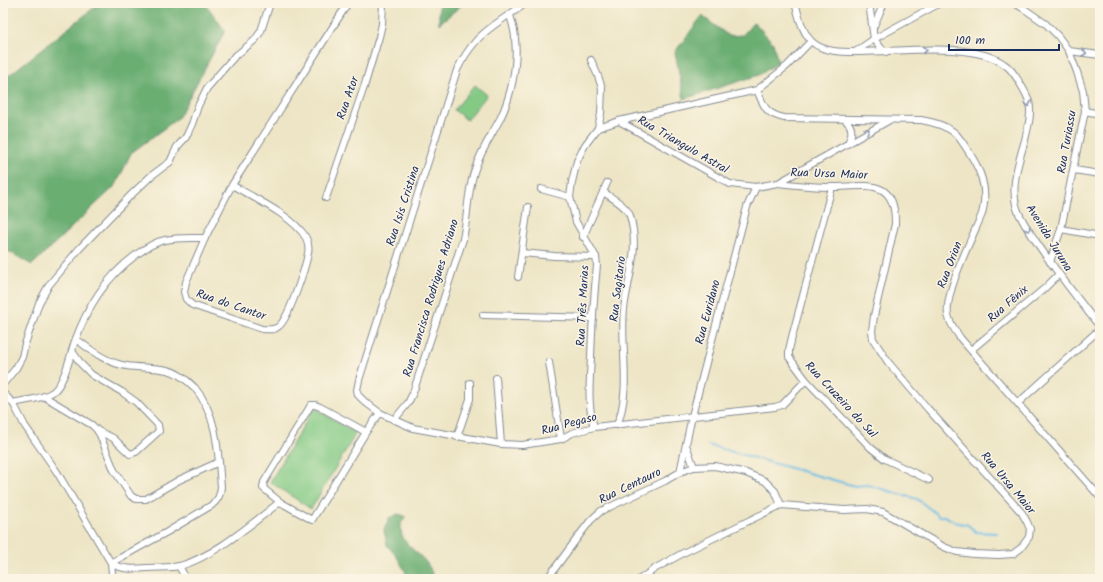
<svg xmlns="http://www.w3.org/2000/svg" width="1103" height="582" font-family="Kalam,sans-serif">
  <rect width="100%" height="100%" fill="#fcf5e5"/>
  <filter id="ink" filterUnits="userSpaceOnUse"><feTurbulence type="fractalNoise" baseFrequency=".025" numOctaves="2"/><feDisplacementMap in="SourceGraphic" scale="8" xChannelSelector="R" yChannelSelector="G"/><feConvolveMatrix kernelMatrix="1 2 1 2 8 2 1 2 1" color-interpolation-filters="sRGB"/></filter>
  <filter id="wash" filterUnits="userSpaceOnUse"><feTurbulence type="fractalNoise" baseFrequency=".012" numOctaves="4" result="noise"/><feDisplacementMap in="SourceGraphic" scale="16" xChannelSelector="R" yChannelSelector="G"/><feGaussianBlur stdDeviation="0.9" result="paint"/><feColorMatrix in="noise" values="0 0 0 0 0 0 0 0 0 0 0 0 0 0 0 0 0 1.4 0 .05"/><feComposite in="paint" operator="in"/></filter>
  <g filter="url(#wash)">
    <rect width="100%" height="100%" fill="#ede5c5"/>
    <g fill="#84ca85" stroke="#507c72">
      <path d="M 475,85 L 487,95 L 467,120 L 454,110 Z"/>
      <path d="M 314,408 L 356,433 L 311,509 L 270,482 Z"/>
    </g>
    <g fill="#6bae72" stroke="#436e68">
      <path d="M 100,3 L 205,3 L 225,31 L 178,118 L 131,153 L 116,185 L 32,265 L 3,248 L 3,80 Z"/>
      <path d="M 439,3 L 464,3 L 439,24 Z"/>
      <path d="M 702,16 L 729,36 L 743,35 L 754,22 L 773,43 L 778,63 L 759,75 L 684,99 L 675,52 Z"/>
      <path d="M 398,514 L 405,516 L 405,519 L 401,523 C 401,527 401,532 402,536 C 409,552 431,557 433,579 L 408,579 L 405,571 L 397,557 L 387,545 L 384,530 L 389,518 Z"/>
    </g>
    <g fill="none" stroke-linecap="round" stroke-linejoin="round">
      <path stroke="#6abce6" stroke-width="2" d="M 708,445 L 855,486 L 868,485 L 917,499 L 939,516 L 945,516 L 955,522 L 968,525 L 976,532 L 997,533"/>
    </g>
  </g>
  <g filter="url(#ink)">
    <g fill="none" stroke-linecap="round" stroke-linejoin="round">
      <defs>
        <g id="street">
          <path d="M 526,3 C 510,15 489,26 476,41 C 468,50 462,60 457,70 L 359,380 L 357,390 L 358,395 L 365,402 L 380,413 L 413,428 L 501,444 L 522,445 L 561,439 L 572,433 L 594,427 L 775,407 L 782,405 L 806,380"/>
          <path d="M 795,3 C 799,16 802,32 812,42 C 825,53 845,52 861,52 C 900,52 972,41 1004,64 C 1011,68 1017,78 1021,85 C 1024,90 1027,95 1029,101 C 1032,114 1028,127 1025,140 C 1019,161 1011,183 1016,205 C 1019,218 1028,229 1035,240 C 1055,270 1077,298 1100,327"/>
          <path d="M 869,3 L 874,39 L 881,48 L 886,52"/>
          <path d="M 1014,3 L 1023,8 L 1046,24 L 1058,36 L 1069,51 L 1077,72 L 1083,91 L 1085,111 L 1061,229 L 1050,262"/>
          <path d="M 873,28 L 884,3"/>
          <path d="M 1069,51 L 1100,55"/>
          <path d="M 855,52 L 874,39 L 940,3"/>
          <path d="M 591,60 L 598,76 L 602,88 L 601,114 L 598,128 L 585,145 L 577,161 L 572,182 L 570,197 L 576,222 L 596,257 L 597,265 C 594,295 592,326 591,357 C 590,380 587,404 594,427"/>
          <path d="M 757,90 C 764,107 766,114 784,118 L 921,120 C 933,122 946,125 956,134 C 959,137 962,142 965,146 C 980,168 989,188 982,214 C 973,236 944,293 948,315 C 950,324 956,332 961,339 L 1100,497"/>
          <path d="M 1085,111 L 1100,114"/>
          <path d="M 844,119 C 853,126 853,133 848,143"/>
          <path d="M 619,121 L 730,184 L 756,187 L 778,183 L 888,121"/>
          <path d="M 598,128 L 619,121 L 757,90 L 787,66 L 811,41"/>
          <path d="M 1074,170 L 1100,174"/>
          <path d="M 232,185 C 252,197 295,217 306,238 C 308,242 309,248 308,253 C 306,266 289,318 279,326 C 274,331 268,329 262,329 L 192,305 L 186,299 L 184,292 L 186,282 L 205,238 L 232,185 L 348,3"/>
          <path d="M 832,187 L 792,337 L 789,350 L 789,357 L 806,380 L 871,448 L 885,459 L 929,480"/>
          <path d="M 541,189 L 570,197"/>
          <path d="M 603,192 C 611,197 628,207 630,216 C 640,249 628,277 624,309 C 620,347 632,389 617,425"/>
          <path d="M 326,198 L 364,87 L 379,37 L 382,24 L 383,3"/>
          <path d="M 1061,229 L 1100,236"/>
          <path d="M 583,237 L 607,183"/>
          <path d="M 522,253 L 554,256 L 596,257"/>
          <path d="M 518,277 L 528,207"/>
          <path d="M 483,315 L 593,318"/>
          <path d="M 76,339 C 92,351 107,363 127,366 C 140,368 154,367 167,370 C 178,372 187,380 195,388 C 218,416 218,453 221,487 C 220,496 218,500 212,505 L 167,532 L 111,563 L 112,573 L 114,579"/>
          <path d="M 971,350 L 1045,288 L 1058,275"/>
          <path d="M 72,351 L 81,364 L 92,375 L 122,392 L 136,402 L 158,425 L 159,431 L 136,452 L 130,454 L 113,438 L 98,431"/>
          <path d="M 549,362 L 561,439"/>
          <path d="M 496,378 L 501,444"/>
          <path d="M 3,384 L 16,368 L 22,357 L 25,344 L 39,303 L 49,285 L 79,249 L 130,196 L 151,176 L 170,162 L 177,147 L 186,137 L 192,124 L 198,106 L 207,88 L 234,57 L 255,40 L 261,31 L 270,3"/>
          <path d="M 3,393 L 13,403 L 25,426 L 57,472 L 111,563 C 121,570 135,569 147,568 C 157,567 170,568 180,566 C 215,556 251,524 280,502"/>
          <path d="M 45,397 L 92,425 L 97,430 L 100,435 L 114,470 L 131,496 L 136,499 L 146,499 L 179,480 L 219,462"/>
          <path d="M 13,403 C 25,400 44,399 54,391 C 65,381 70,356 75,341 C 88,306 105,278 136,255 C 144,249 154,242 165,240 C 178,237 192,238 205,238"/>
          <path d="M 1018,403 L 1100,329"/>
          <path d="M 394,420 L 408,403 L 413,393 L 463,239 C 468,216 467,191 475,169 C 481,151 491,136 500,119 C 511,97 518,64 515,39 C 515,31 512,23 510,15"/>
          <path d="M 366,432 L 320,407 L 315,405 L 311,405 L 264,482 L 263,488 L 280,502 L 312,520 L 366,432 L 380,413"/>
          <path d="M 457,437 L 470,399 L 470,383"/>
          <path d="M 686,445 L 694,467"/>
          <path d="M 680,472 L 692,416 L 747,207 L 756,187"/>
          <path d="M 179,566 L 186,579"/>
          <path d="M 547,579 L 581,533 L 591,520 L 601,511 L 665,481 L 680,472 L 694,467 L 715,466 L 746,473 L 765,481 L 775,491 L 781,505"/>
          <path d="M 640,579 L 656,568 L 685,552 L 781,505 L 844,510 L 867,509 L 883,512 L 944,547 L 957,552 L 974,554 L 999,555 L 1013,554 L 1021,548 L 1029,537 L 1030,529 L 1027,522 L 1022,513 L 928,409 L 888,362 L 873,339 L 872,331 L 874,316 L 895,224 C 896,176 865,187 831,187 C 814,187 796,185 778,183"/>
        </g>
      </defs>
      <use href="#street" stroke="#848a92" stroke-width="8"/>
      <use href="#street" stroke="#fff" stroke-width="6"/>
    </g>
    <defs><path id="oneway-chevron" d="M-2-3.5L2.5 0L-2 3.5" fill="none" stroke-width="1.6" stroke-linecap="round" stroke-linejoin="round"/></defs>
    <g stroke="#8d97ae">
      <use href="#oneway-chevron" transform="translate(925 50) rotate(-2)"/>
      <use href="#oneway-chevron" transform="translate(1084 53) rotate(8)"/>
      <use href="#oneway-chevron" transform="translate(1028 104) rotate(79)"/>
      <use href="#oneway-chevron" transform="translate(867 131) rotate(-30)"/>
      <use href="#oneway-chevron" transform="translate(1028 229) rotate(57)"/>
    </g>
  </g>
  <g text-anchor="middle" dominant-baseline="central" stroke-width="3" stroke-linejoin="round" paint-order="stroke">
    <g font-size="12" fill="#1b2f5e" stroke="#fcf5e5">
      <text transform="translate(348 98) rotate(-71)">Rua Ator</text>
      <text transform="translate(1067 142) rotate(-80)">Rua Turiassu</text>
      <text transform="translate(683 145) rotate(30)">Rua Triangulo Astral</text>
      <text transform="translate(829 174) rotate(2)">Rua Ursa Maior</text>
      <text transform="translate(403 206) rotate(-72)">Rua Isis Cristina</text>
      <text transform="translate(1049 238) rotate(58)">Avenida Juruna</text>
      <text transform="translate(950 265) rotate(-69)">Rua Orion</text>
      <text transform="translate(618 289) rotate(-83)">Rua Sagitario</text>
      <text transform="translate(431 298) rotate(-73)">Rua Francisca Rodrigues Adriano</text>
      <text transform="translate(1008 304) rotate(-41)">Rua Fênix</text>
      <text transform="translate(231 305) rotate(19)">Rua do Cantor</text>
      <text transform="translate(583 306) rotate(-87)">Rua Três Marias</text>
      <text transform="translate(708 312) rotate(-75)">Rua Euridano</text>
      <text transform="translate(841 400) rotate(47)">Rua Cruzeiro do Sul</text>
      <text transform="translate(569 424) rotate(-15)">Rua Pegaso</text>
      <text transform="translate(1008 483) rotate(50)">Rua Ursa Maior</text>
      <text transform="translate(630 486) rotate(-26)">Rua Centauro</text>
    </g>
  </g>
  <rect width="1103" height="582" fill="none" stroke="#fcf5e5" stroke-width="16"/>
  <path d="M949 44v6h110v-6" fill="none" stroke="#1b2f5e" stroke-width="2"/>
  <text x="955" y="44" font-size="12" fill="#1b2f5e" stroke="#fcf5e5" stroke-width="3" paint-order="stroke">100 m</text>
</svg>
